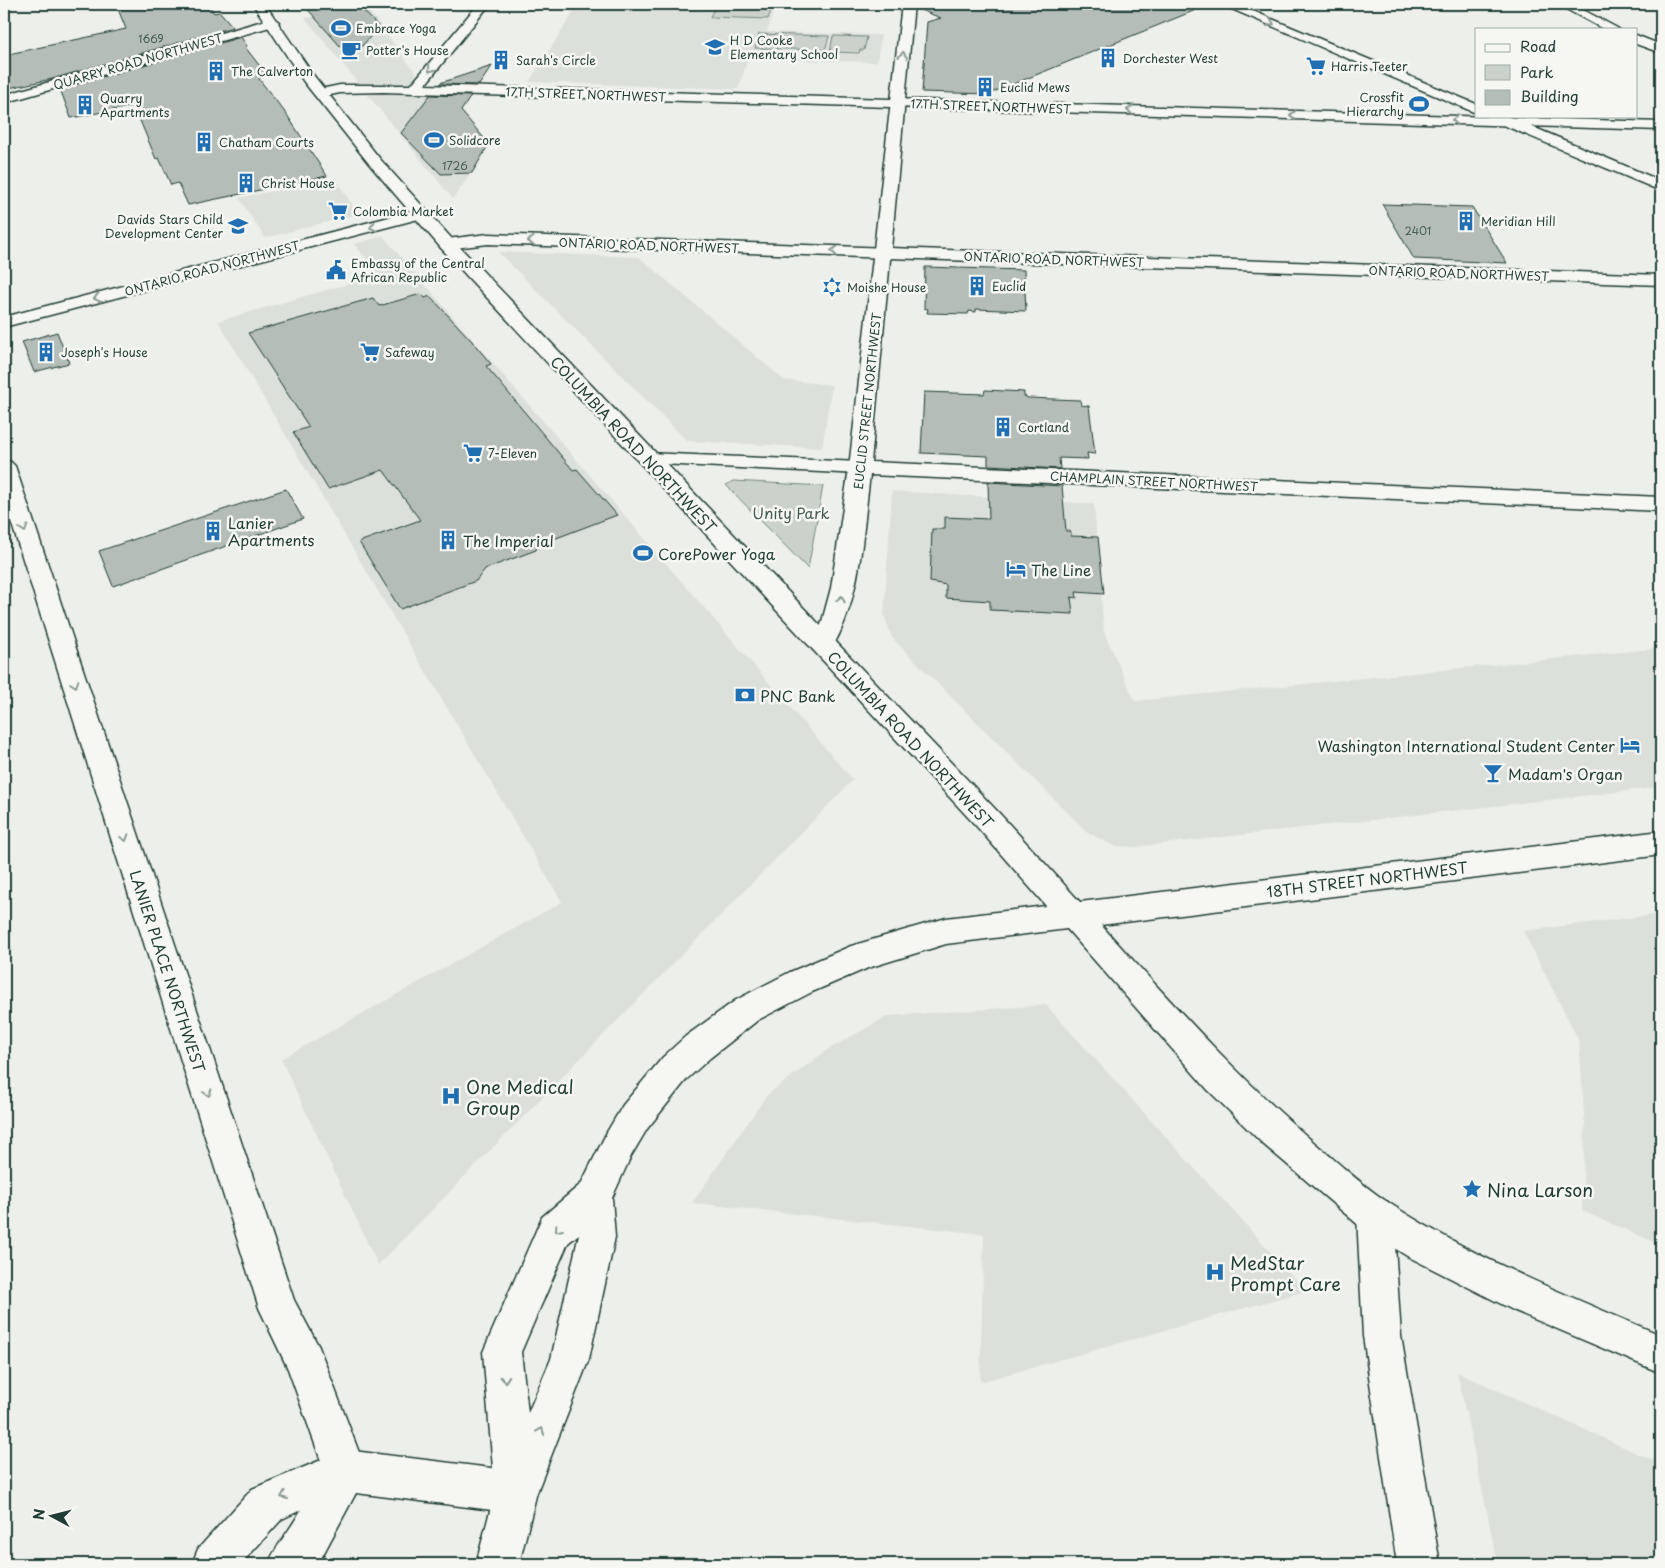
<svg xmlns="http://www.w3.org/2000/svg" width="1665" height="1568" font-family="'Playpen Sans',sans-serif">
  <rect width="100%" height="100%" fill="#edefea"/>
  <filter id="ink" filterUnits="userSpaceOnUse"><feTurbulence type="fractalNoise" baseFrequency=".02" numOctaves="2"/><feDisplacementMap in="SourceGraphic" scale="10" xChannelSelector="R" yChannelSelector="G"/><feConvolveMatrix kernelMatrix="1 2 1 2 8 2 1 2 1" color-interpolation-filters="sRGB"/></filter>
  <g filter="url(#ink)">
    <g fill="#dce0db">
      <path d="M 579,4 L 776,4 L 767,32 L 881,35 L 877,62 L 748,59 L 738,89 L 529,82 Z"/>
      <path d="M 367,8 L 481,159 L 453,199 L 305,18 Z"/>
      <path d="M 335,178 L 358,214 L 265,238 L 239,198 Z"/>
      <path d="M 383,236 L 853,780 L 378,1265 L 281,1059 L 562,902 L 218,321 L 379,275 L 354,244 Z"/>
      <path d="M 498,252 L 639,257 L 784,380 L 832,385 L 822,448 L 687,441 Z"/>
      <path d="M 892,491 L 1094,504 L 1104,632 L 1135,701 L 1661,648 L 1661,787 L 1135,847 L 1114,846 L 1087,832 L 892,638 L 884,615 Z"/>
      <path d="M 1661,914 L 1661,1245 L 1582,1211 L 1585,1128 L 1579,1041 L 1523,931 Z"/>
      <path d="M 1046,1005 L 1306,1291 L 980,1382 L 984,1234 L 692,1203 L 767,1095 L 827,1050 L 888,1016 Z"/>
      <path d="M 1457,1372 L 1661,1464 L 1661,1564 L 1498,1564 Z"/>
    </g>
    <g fill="#cbd2cc" stroke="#758880">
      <path d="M 716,4 L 773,4 L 768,19 L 710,17 Z"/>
      <path d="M 759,34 L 829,36 L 825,50 L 755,48 Z"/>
      <path d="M 833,36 L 867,37 L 864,50 L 860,50 L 859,53 L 830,52 Z"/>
      <path d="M 733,481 L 823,486 L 808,569 L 726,485 Z"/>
    </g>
    <g fill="#b4bdb8" stroke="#1f3d34">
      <path d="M 116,4 L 208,4 L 214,13 L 220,12 L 233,27 L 52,79 L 4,89 L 4,55 L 126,29 Z"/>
      <path d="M 303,4 L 357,4 L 379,27 L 362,46 L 340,46 Z"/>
      <path d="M 916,4 L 1208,4 L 1208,5 L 989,94 L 922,92 L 927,22 L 941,18 L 915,8 Z"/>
      <path d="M 241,37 L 247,46 L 245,47 L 266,74 L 259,79 L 287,115 L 327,176 L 188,205 L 178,183 L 171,185 L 159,158 L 156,159 L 134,106 L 71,118 L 60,89 Z"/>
      <path d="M 492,66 L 479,85 L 440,84 L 440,83 Z"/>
      <path d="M 430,95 L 471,96 L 461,111 L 489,144 L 472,173 L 441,174 L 401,133 Z"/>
      <path d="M 1382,204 L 1472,207 L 1507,263 L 1414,259 Z"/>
      <path d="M 925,267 L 1024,270 L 1026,311 L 976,309 L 976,312 L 969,311 L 968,314 L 927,313 L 928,309 L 924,308 Z"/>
      <path d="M 421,294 L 425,298 L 430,296 L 471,340 L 491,364 L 486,366 L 573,470 L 577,469 L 617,515 L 538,545 L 536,550 L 485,569 L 476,581 L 400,609 L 359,542 L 420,520 L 383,470 L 328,489 L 293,432 L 309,427 L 248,333 L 373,298 L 379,306 Z"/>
      <path d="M 57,332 L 69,363 L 34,372 L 22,342 Z"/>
      <path d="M 985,390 L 1024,392 L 1024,396 L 1028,398 L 1080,400 L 1081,405 L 1089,406 L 1095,454 L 1087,453 L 1088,459 L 1059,458 L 1060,469 L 988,465 L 988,456 L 921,453 L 924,392 L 984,394 Z"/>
      <path d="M 988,482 L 1062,486 L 1066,531 L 1070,531 L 1071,536 L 1098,537 L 1104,594 L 1076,592 L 1077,598 L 1071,597 L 1073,614 L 990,610 L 990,601 L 946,598 L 946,585 L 930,582 L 932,529 L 945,529 L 945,517 L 989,519 Z"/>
      <path d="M 286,489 L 303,519 L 113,586 L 99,551 Z"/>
    </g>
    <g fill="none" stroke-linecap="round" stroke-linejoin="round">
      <defs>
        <path id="pedestrian" d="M 647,453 L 860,462 L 867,464 L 871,468 L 867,472 L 860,474 L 640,463 L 636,459 L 640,455 Z"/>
        <g id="minor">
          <path d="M 478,4 L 490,4 L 425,85 L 1661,122 L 1661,130 L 383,92 L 340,93 L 321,97 L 314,93 L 316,90 L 340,85 L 411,85 Z"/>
          <path d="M 1557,4 L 1572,4 L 1619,29 L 1603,29 Z"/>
          <path d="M 273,18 L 279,22 L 277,25 L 4,103 L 4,95 Z"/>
          <path d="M 1636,35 L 1661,45 L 1661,53 L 1636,44 Z"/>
          <path d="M 420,209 L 426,211 L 428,214 L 426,217 L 4,327 L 4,317 Z"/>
          <path d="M 488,234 L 1661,275 L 1661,285 L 488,244 L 447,249 L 441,248 L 439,244 L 441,240 L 447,239 Z"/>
          <path d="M 4,460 L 11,462 L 15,466 L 294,1300 L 319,1347 L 366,1471 L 360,1486 L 345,1492 L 330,1486 L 288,1369 L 259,1308 L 4,499 Z"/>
          <path d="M 1375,1197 L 1388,1202 L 1393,1215 L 1401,1336 L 1440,1564 L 1397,1564 L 1363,1336 L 1357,1215 L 1362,1202 Z"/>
        </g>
        <g id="tertiary">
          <path d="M 902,4 L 914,4 L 871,462 L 1661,497 L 1661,511 L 870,475 C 862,534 862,598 831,650 L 822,653 L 813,650 L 810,644 L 821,625 L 831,588 L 849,468 Z"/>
          <path d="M 1220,4 L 1236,4 L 1476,104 L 1476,113 Z"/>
          <path d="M 1487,116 L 1507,116 L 1661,181 L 1661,191 L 1489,119 Z"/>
          <path d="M 345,1450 L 516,1471 L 531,1477 L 537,1492 L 531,1507 L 516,1513 L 356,1493 L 318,1564 L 268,1564 C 277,1544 291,1529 301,1510 L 282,1519 L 241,1564 L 192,1564 L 198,1549 L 252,1489 Z"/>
        </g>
        <path id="secondary" d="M 253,4 L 265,4 L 314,76 L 380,159 L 453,240 L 999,813 L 1080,902 L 1661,831 L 1661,855 L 1101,925 C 1173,1004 1242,1082 1324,1151 C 1345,1169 1366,1188 1389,1203 C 1473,1258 1568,1296 1661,1335 L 1661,1373 L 1513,1310 L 1407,1256 L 1362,1228 L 1263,1144 L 1208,1090 L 1067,929 L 946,944 L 868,968 L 812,992 L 758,1020 L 710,1058 L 687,1079 L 647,1129 L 631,1156 L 612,1198 L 615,1237 L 589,1359 L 537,1492 L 519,1564 L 476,1564 L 495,1492 L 483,1352 L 542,1217 L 581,1184 L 607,1132 L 623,1105 L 663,1057 L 686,1036 L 736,1000 L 790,972 L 851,946 L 946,918 L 1046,906 L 979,829 L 441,248 L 370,165 L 304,82 ZM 579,1234 L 551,1359 L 528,1413 L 521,1352 L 568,1243 Z"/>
      </defs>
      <use href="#pedestrian" stroke="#1f3d34" stroke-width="3"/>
      <use href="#minor" stroke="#1f3d34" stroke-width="3"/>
      <use href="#tertiary" stroke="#1f3d34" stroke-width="3"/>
      <use href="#secondary" stroke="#1f3d34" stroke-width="3"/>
      <use href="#pedestrian" fill="#f6f6f2" fill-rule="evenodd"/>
      <use href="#minor" fill="#f6f6f2" fill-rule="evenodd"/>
      <use href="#tertiary" fill="#f6f6f2" fill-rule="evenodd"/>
      <use href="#secondary" fill="#f6f6f2" fill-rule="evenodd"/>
    </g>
    <defs><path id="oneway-chevron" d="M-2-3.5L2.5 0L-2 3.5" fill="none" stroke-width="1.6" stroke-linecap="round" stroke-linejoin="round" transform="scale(1.25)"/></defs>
    <g stroke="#8a9a93">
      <use href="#oneway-chevron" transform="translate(1271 23) rotate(23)"/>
      <use href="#oneway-chevron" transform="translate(903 55) rotate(-84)"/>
      <use href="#oneway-chevron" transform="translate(431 69) rotate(129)"/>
      <use href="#oneway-chevron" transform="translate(1130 110) rotate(-178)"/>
      <use href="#oneway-chevron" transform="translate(1293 115) rotate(-178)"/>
      <use href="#oneway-chevron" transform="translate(1455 120) rotate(-178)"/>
      <use href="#oneway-chevron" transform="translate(373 227) rotate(166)"/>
      <use href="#oneway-chevron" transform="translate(531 241) rotate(-178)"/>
      <use href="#oneway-chevron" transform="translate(834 251) rotate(-178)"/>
      <use href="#oneway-chevron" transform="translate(97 298) rotate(165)"/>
      <use href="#oneway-chevron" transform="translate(24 529) rotate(72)"/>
      <use href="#oneway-chevron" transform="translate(841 599) rotate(-77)"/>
      <use href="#oneway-chevron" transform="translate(75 684) rotate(72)"/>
      <use href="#oneway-chevron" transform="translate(125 838) rotate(72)"/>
      <use href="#oneway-chevron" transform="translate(208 1093) rotate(72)"/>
      <use href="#oneway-chevron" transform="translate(558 1229) rotate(131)"/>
      <use href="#oneway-chevron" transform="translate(505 1379) rotate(85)"/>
      <use href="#oneway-chevron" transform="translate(541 1431) rotate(-68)"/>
      <use href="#oneway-chevron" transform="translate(284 1496) rotate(157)"/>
    </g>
  </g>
  <defs>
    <symbol id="stadium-bare" viewBox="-9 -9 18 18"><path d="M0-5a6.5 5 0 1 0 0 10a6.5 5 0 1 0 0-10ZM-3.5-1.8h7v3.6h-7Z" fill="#1f6fb2" stroke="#f6f6f2" stroke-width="2.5" paint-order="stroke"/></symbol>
    <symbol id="school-bare" viewBox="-9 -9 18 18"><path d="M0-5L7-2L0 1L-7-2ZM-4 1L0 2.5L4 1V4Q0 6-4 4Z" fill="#1f6fb2" stroke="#f6f6f2" stroke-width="2.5" paint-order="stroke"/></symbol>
    <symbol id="cafe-bare" viewBox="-9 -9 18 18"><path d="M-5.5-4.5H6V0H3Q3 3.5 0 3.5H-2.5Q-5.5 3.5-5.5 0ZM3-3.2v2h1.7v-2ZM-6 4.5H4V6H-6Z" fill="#1f6fb2" stroke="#f6f6f2" stroke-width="2.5" paint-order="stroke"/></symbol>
    <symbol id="building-bare" viewBox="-9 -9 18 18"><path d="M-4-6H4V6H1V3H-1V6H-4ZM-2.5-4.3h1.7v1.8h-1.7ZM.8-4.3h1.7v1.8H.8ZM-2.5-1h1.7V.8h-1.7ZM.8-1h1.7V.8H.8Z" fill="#1f6fb2" stroke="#f6f6f2" stroke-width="2.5" paint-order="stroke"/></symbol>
    <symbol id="supermarket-bare" viewBox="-9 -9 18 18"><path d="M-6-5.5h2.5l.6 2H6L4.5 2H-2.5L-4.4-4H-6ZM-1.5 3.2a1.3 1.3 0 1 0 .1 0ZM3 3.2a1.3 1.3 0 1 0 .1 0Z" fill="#1f6fb2" stroke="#f6f6f2" stroke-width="2.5" paint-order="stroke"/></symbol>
    <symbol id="civic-bare" viewBox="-9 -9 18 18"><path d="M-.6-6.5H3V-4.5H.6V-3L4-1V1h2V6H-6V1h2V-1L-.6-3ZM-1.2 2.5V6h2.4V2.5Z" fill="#1f6fb2" stroke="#f6f6f2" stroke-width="2.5" paint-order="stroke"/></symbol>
    <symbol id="synagogue-bare" viewBox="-9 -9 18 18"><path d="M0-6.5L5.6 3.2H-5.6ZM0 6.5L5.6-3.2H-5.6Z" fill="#1f6fb2" stroke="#f6f6f2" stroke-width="2.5" paint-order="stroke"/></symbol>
    <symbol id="hotel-bare" viewBox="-9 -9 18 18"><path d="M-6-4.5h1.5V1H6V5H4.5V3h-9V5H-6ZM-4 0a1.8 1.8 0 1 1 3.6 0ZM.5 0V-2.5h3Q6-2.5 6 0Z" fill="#1f6fb2" stroke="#f6f6f2" stroke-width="2.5" paint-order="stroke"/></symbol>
    <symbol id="bank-bare" viewBox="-9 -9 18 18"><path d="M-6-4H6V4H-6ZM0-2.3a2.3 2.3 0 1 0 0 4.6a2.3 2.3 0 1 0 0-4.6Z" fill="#1f6fb2" stroke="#f6f6f2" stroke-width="2.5" paint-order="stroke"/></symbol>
    <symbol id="bar-bare" viewBox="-9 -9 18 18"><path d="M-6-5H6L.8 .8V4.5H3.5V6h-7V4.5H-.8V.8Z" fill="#1f6fb2" stroke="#f6f6f2" stroke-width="2.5" paint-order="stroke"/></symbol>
    <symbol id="hospital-bare" viewBox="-9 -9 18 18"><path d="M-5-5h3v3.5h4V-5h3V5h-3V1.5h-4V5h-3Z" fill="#1f6fb2" stroke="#f6f6f2" stroke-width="2.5" paint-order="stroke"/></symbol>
    <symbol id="sight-bare" viewBox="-9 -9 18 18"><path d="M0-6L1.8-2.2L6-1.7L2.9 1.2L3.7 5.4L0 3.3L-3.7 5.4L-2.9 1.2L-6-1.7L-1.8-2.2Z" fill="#1f6fb2" stroke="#f6f6f2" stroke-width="2.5" paint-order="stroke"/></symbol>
  </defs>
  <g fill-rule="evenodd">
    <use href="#stadium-bare" x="327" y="14" width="28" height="28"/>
    <use href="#school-bare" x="701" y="33" width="28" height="28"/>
    <use href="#cafe-bare" x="337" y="36" width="28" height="28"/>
    <use href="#building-bare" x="1094" y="44" width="28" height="28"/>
    <use href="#building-bare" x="487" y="46" width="28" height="28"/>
    <use href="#supermarket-bare" x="1302" y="52" width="28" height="28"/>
    <use href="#building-bare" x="202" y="57" width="28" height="28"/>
    <use href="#building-bare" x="971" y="73" width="28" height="28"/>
    <use href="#stadium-bare" x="1405" y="90" width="28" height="28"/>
    <use href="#building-bare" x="71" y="91" width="28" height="28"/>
    <use href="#stadium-bare" x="420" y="126" width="28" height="28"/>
    <use href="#building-bare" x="190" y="128" width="28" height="28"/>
    <use href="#building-bare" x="232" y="169" width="28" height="28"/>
    <use href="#supermarket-bare" x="324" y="197" width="28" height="28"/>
    <use href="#building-bare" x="1452" y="207" width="28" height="28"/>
    <use href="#school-bare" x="224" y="212" width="28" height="28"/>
    <use href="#civic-bare" x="322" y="256" width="28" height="28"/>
    <use href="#building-bare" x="963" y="272" width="28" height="28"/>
    <use href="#synagogue-bare" x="818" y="273" width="28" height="28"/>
    <use href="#building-bare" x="32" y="338" width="28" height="28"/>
    <use href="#supermarket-bare" x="356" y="338" width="28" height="28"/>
    <use href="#building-bare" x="989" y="413" width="28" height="28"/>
    <use href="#supermarket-bare" x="459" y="439" width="28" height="28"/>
    <use href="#building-bare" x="199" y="517" width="28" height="28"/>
    <use href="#building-bare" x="434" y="526" width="28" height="28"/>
    <use href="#stadium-bare" x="629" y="539" width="28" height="28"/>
    <use href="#hotel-bare" x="1002" y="555" width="28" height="28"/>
    <use href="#bank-bare" x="731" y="681" width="28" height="28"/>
    <use href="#hotel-bare" x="1616" y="731" width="28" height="28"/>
    <use href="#bar-bare" x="1479" y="759" width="28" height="28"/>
    <use href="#hospital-bare" x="437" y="1082" width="28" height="28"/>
    <use href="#sight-bare" x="1458" y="1175" width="28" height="28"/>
    <use href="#hospital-bare" x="1201" y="1258" width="28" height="28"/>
  </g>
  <g text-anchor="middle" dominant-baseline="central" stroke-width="5" stroke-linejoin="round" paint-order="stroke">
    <g font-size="11" fill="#445d55">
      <text x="151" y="38">1669</text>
      <text x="455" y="165">1726</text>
      <text x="1418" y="230">2401</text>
    </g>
    <g font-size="12" fill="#1f3d34" stroke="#f6f6f2" text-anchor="start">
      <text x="356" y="28">Embrace Yoga</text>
      <text x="730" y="40">H D Cooke<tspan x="730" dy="14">Elementary School</tspan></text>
      <text x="366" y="50">Potter's House</text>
      <text x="1123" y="58">Dorchester West</text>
      <text x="516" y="60">Sarah's Circle</text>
      <text x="1331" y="66">Harris Teeter</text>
      <text x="231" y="71">The Calverton</text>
      <text x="1000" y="87">Euclid Mews</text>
      <text x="1404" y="97" text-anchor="end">Crossfit<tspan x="1404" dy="14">Hierarchy</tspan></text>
      <text x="100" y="98">Quarry<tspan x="100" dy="14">Apartments</tspan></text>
      <text x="449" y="140">Solidcore</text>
      <text x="219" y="142">Chatham Courts</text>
      <text x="261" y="183">Christ House</text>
      <text x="353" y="211">Colombia Market</text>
      <text x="223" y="219" text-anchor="end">Davids Stars Child<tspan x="223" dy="14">Development Center</tspan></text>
      <text x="1481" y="221">Meridian Hill</text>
      <text x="351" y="263">Embassy of the Central<tspan x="351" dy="14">African Republic</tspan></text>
      <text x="992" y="286">Euclid</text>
      <text x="847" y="287">Moishe House</text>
      <text x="61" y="352">Joseph's House</text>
      <text x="385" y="352">Safeway</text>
      <text x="1018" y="427">Cortland</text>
      <text x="488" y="453">7-Eleven</text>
    </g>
    <g font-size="12" fill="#1f3d34" stroke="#f6f6f2">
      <text transform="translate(138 61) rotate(-16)">QUARRY ROAD NORTHWEST</text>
      <text transform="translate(586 94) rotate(2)">17TH STREET NORTHWEST</text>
      <text transform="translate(991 106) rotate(2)">17TH STREET NORTHWEST</text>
      <text transform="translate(649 245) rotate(2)">ONTARIO ROAD NORTHWEST</text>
      <text transform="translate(1054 259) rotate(2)">ONTARIO ROAD NORTHWEST</text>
      <text transform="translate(212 268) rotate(-15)">ONTARIO ROAD NORTHWEST</text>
      <text transform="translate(1459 273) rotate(2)">ONTARIO ROAD NORTHWEST</text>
      <text transform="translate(867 401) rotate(-84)">EUCLID STREET NORTHWEST</text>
      <text transform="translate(1154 481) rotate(3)">CHAMPLAIN STREET NORTHWEST</text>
    </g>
    <g font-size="15" fill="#1f3d34" stroke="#f6f6f2">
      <text transform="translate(634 444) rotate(47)">COLUMBIA ROAD NORTHWEST</text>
      <text transform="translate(911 739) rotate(47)">COLUMBIA ROAD NORTHWEST</text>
      <text transform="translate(1367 879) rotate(-7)">18TH STREET NORTHWEST</text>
      <text transform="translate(168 971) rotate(72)">LANIER PLACE NORTHWEST</text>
    </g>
    <g font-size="15" fill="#415b52" stroke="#f6f6f2">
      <text x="791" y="512">Unity Park</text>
    </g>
    <g font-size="15" fill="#1f3d34" stroke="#f6f6f2" text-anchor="start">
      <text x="228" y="522">Lanier<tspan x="228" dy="17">Apartments</tspan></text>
      <text x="463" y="540">The Imperial</text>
      <text x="658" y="553">CorePower Yoga</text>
      <text x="1031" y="569">The Line</text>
      <text x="760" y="695">PNC Bank</text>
      <text x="1615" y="745" text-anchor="end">Washington International Student Center</text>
      <text x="1508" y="773">Madam's Organ</text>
    </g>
    <g font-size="18" fill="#1f3d34" stroke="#f6f6f2" text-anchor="start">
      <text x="466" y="1086">One Medical<tspan x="466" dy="21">Group</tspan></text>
      <text x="1487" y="1189">Nina Larson</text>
      <text x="1230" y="1262">MedStar<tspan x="1230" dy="21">Prompt Care</tspan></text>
    </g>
  </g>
  <rect width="1665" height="1568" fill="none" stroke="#f6f6f2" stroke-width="20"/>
  <rect x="10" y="10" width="1645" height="1548" fill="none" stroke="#1f3d34" stroke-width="2" filter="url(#ink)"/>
  <rect x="1475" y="28" width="162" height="90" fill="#f6f6f2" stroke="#a0aca6"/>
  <rect x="1485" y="44" width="25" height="8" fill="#f6f6f2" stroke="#a0aca6"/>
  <text x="1520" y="52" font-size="15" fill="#1f3d34">Road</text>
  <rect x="1485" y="65" width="25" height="15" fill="#cbd2cc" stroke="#a0aca6"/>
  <text x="1520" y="78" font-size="15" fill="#1f3d34">Park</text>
  <rect x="1485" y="90" width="25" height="15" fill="#b4bdb8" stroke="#a0aca6"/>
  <text x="1520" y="102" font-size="15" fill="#1f3d34">Building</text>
  <g transform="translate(52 1516) rotate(277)" stroke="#f6f6f2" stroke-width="4" paint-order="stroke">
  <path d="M0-4L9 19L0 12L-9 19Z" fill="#1f3d34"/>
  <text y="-8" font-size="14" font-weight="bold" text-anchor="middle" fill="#1f3d34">N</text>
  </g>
</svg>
